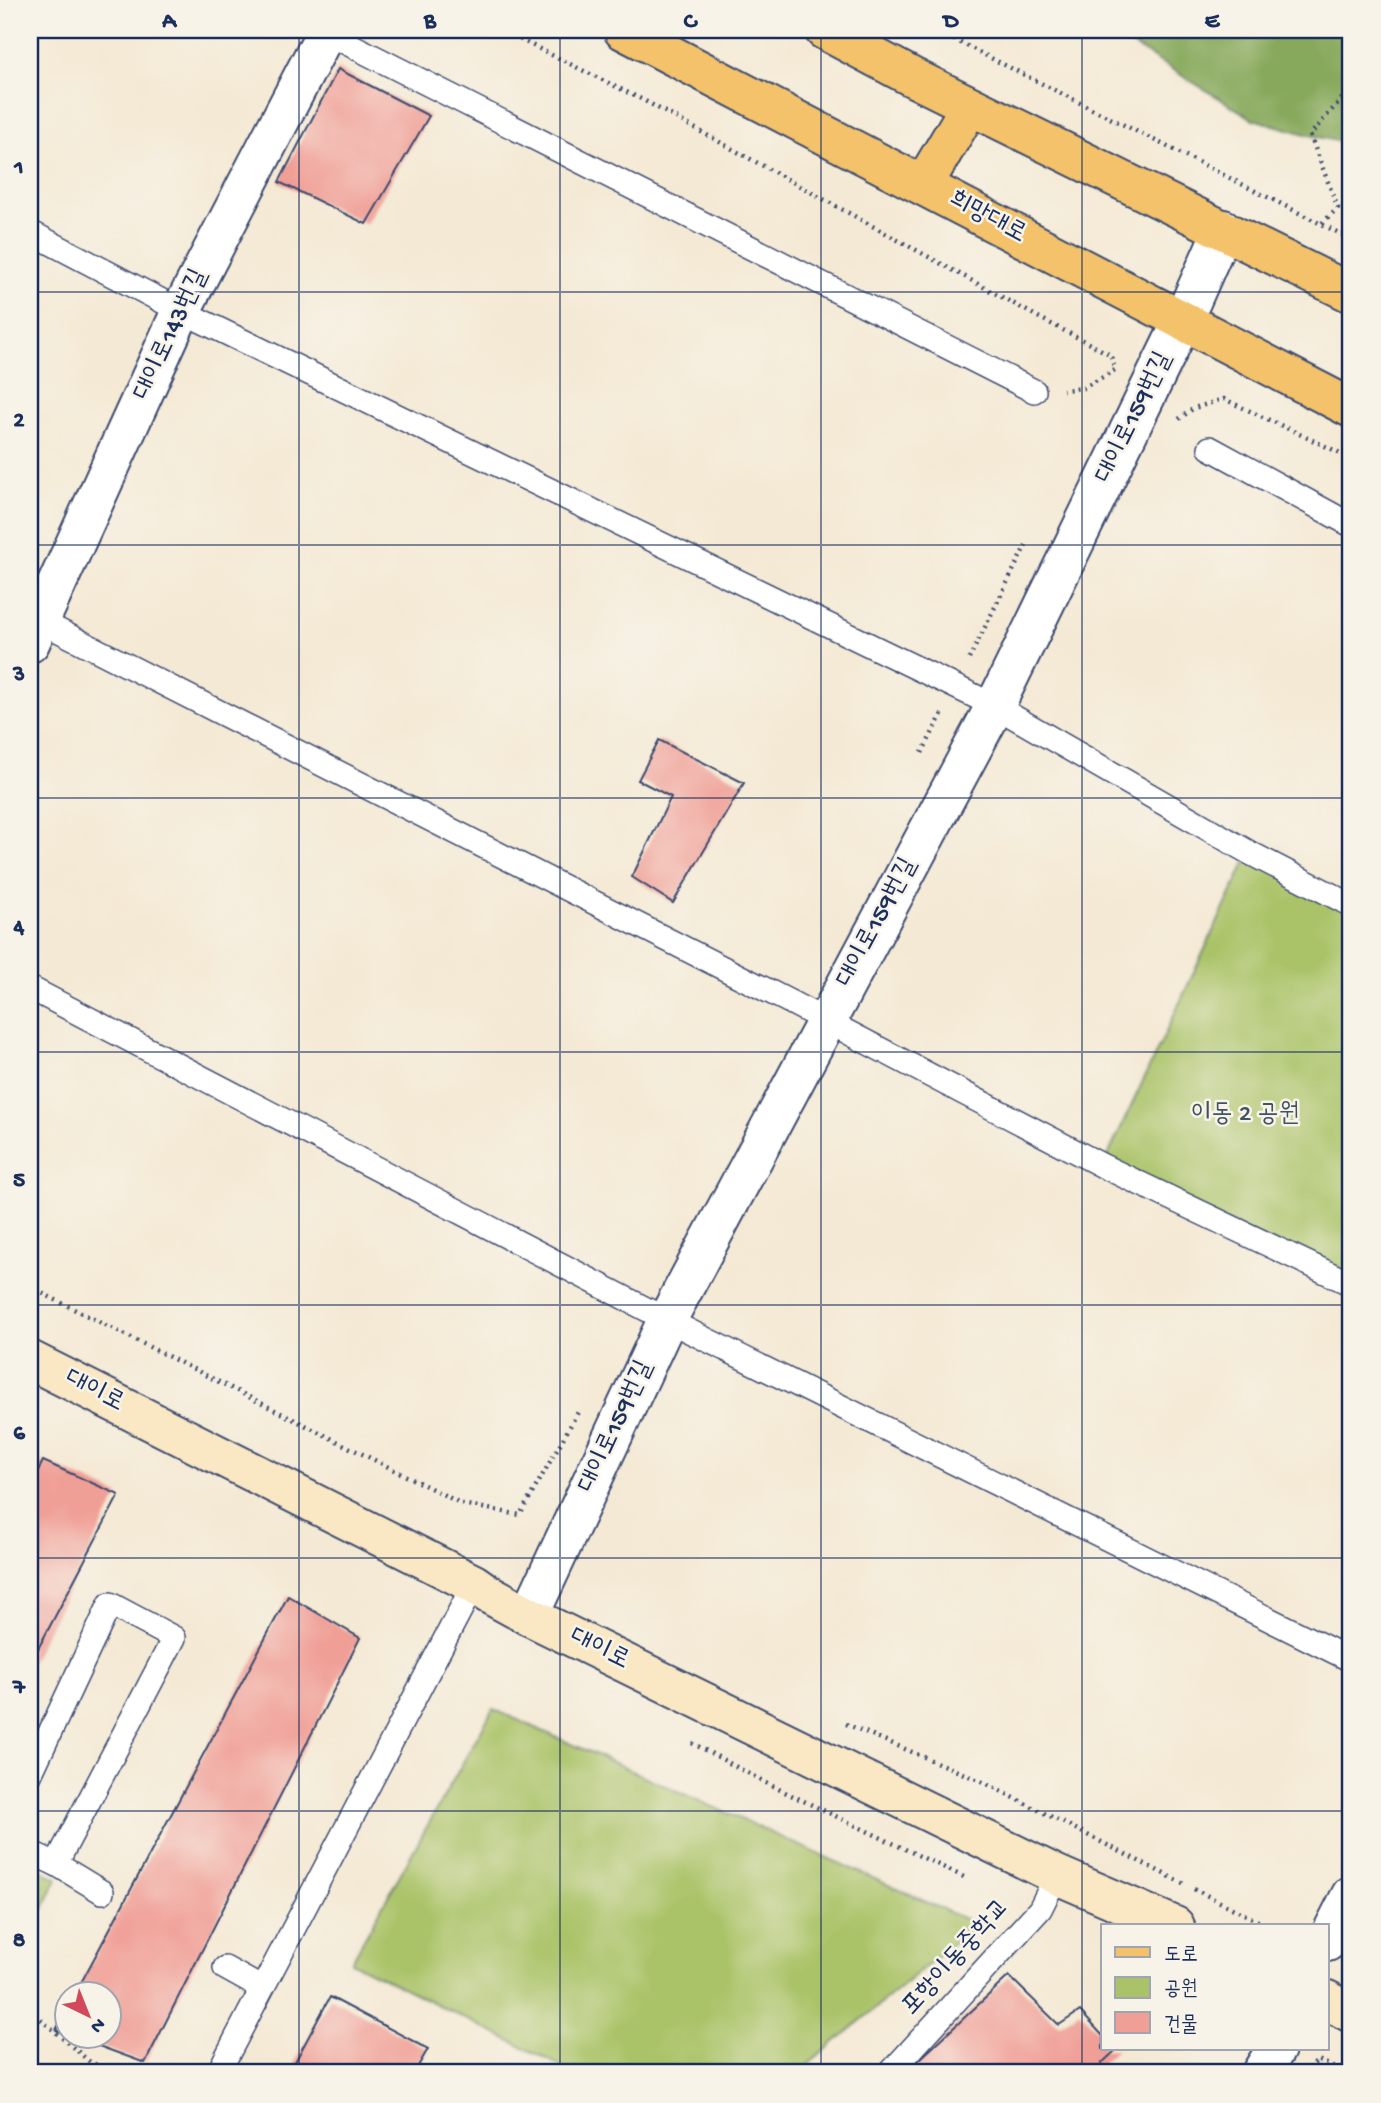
<svg xmlns="http://www.w3.org/2000/svg" width="1381" height="2103" font-family="'Gochi Hand','Poor Story',sans-serif">
  <rect width="100%" height="100%" fill="#f7f3e8"/>
  <filter id="ink" filterUnits="userSpaceOnUse"><feTurbulence type="fractalNoise" baseFrequency=".0143" numOctaves="2"/><feDisplacementMap in="SourceGraphic" scale="14" xChannelSelector="R" yChannelSelector="G"/><feConvolveMatrix kernelMatrix="1 2 1 2 8 2 1 2 1" color-interpolation-filters="sRGB"/></filter>
  <filter id="wash" filterUnits="userSpaceOnUse"><feTurbulence type="fractalNoise" baseFrequency=".00686" numOctaves="4" result="noise"/><feDisplacementMap in="SourceGraphic" scale="28" xChannelSelector="R" yChannelSelector="G"/><feGaussianBlur stdDeviation="1.57" result="paint"/><feColorMatrix in="noise" values="0 0 0 0 0 0 0 0 0 0 0 0 0 0 0 0 0 1.4 0 .05"/><feComposite in="paint" operator="in"/></filter>
  <g filter="url(#wash)">
    <rect width="100%" height="100%" fill="#f4e9d4"/>
    <g fill="#aac368" stroke="#627963" stroke-width="2">
      <path d="M 1250,853 L 1351,905 L 1351,1284 L 1103,1166 Z"/>
      <path d="M 493,1709 L 976,1924 L 798,2073 L 575,2073 L 351,1962 Z"/>
      <path d="M 30,1866 L 57,1878 L 30,1940 Z"/>
    </g>
    <path fill="#87a95c" stroke="#516c5d" stroke-width="2" d="M 1108,30 L 1351,30 L 1351,144 L 1309,135 L 1253,119 Z"/>
    <g id="blocks">
      <g fill="#f09f96">
        <path d="M 338,69 L 429,116 L 366,224 L 279,182 Z"/>
        <path d="M 659,740 L 744,783 L 673,903 L 632,877 L 671,797 L 638,780 Z"/>
        <path d="M 43,1461 L 119,1495 L 30,1664 L 30,1487 Z"/>
        <path d="M 288,1596 L 360,1638 L 145,2063 L 74,2037 L 108,2036 L 108,1994 L 75,1994 Z"/>
        <path d="M 1009,1976 L 1059,2025 L 1080,2011 L 1103,2036 L 1103,2049 L 1117,2049 L 1101,2064 L 1109,2073 L 905,2073 Z"/>
        <path d="M 330,1997 L 428,2049 L 414,2073 L 289,2073 Z"/>
        <path d="M 66,2011 L 66,2034 L 56,2030 Z"/>
      </g>
    </g>
  </g>
  <g filter="url(#ink)">
    <use href="#blocks" fill-opacity="0" stroke="#3c4b70" stroke-width="2"/>
    <g fill="none" stroke-linecap="round" stroke-linejoin="round">
      <defs>
        <g id="lane">
          <path d="M 321,30 L 1034,391"/>
          <path d="M 30,232 L 181,311 L 995,706 L 1250,853 L 1351,905"/>
          <path d="M 1210,448 L 1351,525"/>
          <path d="M 30,616 L 792,1003 L 1103,1166 L 1351,1284"/>
          <path d="M 30,988 L 667,1320 L 1351,1660"/>
          <path d="M 30,1775 L 110,1604 L 174,1638 L 56,1864"/>
          <path d="M 30,1852 L 56,1864 L 102,1892"/>
          <path d="M 225,1968 L 261,1988"/>
          <path d="M 218,2073 L 474,1584"/>
          <path d="M 890,2073 L 1040,1909 L 1057,1875"/>
        </g>
        <g id="street">
          <path d="M 30,643 L 181,311 L 326,32"/>
          <path d="M 529,1616 L 667,1320 L 995,706 L 1183,320 L 1223,229"/>
          <path d="M 1327,1942 L 1351,1895"/>
          <path d="M 1261,2073 L 1276,2049"/>
        </g>
        <g id="secondary">
          <path d="M 30,1360 L 474,1584 L 487,1593 L 529,1616 L 1057,1875 L 1175,1926"/>
          <path d="M 1327,2000 L 1351,2013"/>
        </g>
        <g id="primary">
          <path d="M 623,30 L 1351,408"/>
          <path d="M 824,30 L 912,77 L 1351,293"/>
          <path d="M 923,185 L 970,106"/>
        </g>
      </defs>
      <use href="#lane" stroke="#3c4b70" stroke-width="26"/>
      <use href="#street" stroke="#3c4b70" stroke-width="42"/>
      <use href="#secondary" stroke="#3c4b70" stroke-width="42"/>
      <use href="#primary" stroke="#3c4b70" stroke-width="42"/>
      <g stroke="#3c4b70" stroke-width="4.5" stroke-dasharray="2 5" stroke-linecap="butt">
        <path d="M 501,30 L 645,101 L 1038,317 L 1111,355 L 1115,370 L 1083,388 L 1063,390"/>
        <path d="M 935,30 L 1351,239"/>
        <path d="M 1322,223 L 1338,208 L 1310,135 L 1351,88"/>
        <path d="M 1179,419 L 1194,408 L 1224,399 L 1351,458"/>
        <path d="M 969,659 L 1026,545"/>
        <path d="M 922,753 L 942,714"/>
        <path d="M 30,1287 L 462,1504 L 520,1515 L 578,1412"/>
        <path d="M 846,1724 L 983,1782 L 1186,1885"/>
        <path d="M 692,1743 L 770,1785 L 966,1878"/>
        <path d="M 1194,1889 L 1268,1926"/>
        <path d="M 30,2010 L 90,2062 L 115,2073"/>
        <path d="M 1314,2064 L 1318,2060 L 1347,2073"/>
      </g>
      <use href="#lane" stroke="#fff" stroke-width="23"/>
      <use href="#street" stroke="#fff" stroke-width="38"/>
      <use href="#secondary" stroke="#fae7c3" stroke-width="38"/>
      <use href="#primary" stroke="#f3c26a" stroke-width="38"/>
    </g>
  </g>
  <path fill="none" stroke="#1b2f5e" stroke-width="2" stroke-opacity="0.55" d="M 299,30 L 299,2073M 560,30 L 560,2073M 821,30 L 821,2073M 1082,30 L 1082,2073M 30,292 L 1351,292M 30,545 L 1351,545M 30,798 L 1351,798M 30,1052 L 1351,1052M 30,1305 L 1351,1305M 30,1558 L 1351,1558M 30,1811 L 1351,1811"/>
  <g text-anchor="middle" dominant-baseline="central" stroke-width="5" stroke-linejoin="round" paint-order="stroke">
    <g font-size="26" fill="#1b2f5e" stroke="#f7f3e8">
      <text transform="translate(987 218) rotate(28)">희망대로</text>
      <text transform="translate(172 335) rotate(-65)">대이로143번길</text>
      <text transform="translate(1135 418) rotate(-64)">대이로159번길</text>
      <text transform="translate(878 923) rotate(-62)">대이로159번길</text>
      <text transform="translate(94 1392) rotate(27)">대이로</text>
      <text transform="translate(617 1427) rotate(-65)">대이로159번길</text>
      <text transform="translate(599 1650) rotate(26)">대이로</text>
      <text transform="translate(957 1958) rotate(-48)">포항이동중학교</text>
    </g>
    <g font-size="26" fill="#3f5460" stroke="#f7f3e8">
      <text x="1245" y="1115">이동 2 공원</text>
    </g>
  </g>
  <rect width="1381" height="2103" fill="none" stroke="#f7f3e8" stroke-width="77"/>
  <rect x="1101" y="1924" width="228" height="126" fill="#f7f3e8" stroke="#9fa5b1" stroke-width="2"/>
  <rect x="1115" y="1947" width="35" height="10" fill="#f3c26a" stroke="#9fa5b1" stroke-width="2"/>
  <text x="1164" y="1960" font-size="21" fill="#1b2f5e">도로</text>
  <rect x="1115" y="1977" width="35" height="21" fill="#aac368" stroke="#9fa5b1" stroke-width="2"/>
  <text x="1164" y="1994" font-size="21" fill="#1b2f5e">공원</text>
  <rect x="1115" y="2012" width="35" height="21" fill="#f09f96" stroke="#9fa5b1" stroke-width="2"/>
  <text x="1164" y="2030" font-size="21" fill="#1b2f5e">건물</text>
  <g transform="translate(88 2015) rotate(137)"><circle r="33" fill="#f7f3e8" stroke="#9fa5b1" stroke-width="2"/>
  <path d="M0-5L12 26L0 18L-12 26Z" fill="#d1495b"/>
  <text y="-10" font-size="19" font-weight="bold" text-anchor="middle" fill="#1b2f5e">N</text>
  </g>
  <rect x="38" y="38" width="1304" height="2026" fill="none" stroke="#1b2f5e" stroke-width="2.5"/>
  <g font-size="23" text-anchor="middle" font-weight="bold" fill="#1b2f5e">
    <text x="169" y="27">A</text>
    <text x="430" y="27">B</text>
    <text x="690" y="27">C</text>
    <text x="951" y="27">D</text>
    <text x="1212" y="27">E</text>
    <text x="19" y="173">1</text>
    <text x="19" y="426">2</text>
    <text x="19" y="680">3</text>
    <text x="19" y="933">4</text>
    <text x="19" y="1186">5</text>
    <text x="19" y="1439">6</text>
    <text x="19" y="1693">7</text>
    <text x="19" y="1946">8</text>
  </g>
</svg>
